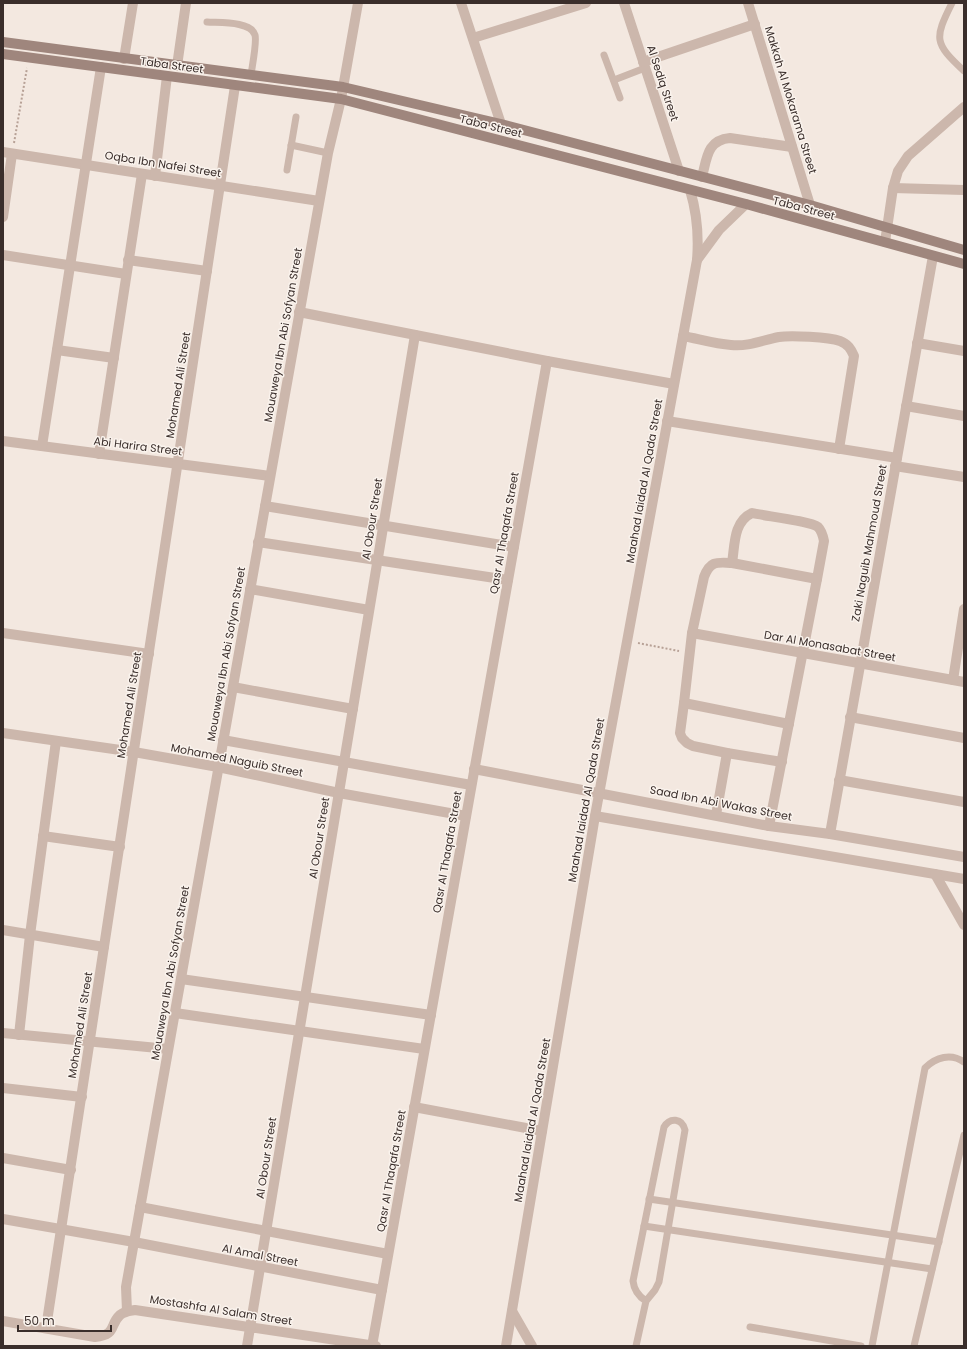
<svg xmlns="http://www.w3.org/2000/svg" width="967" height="1349" font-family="Poppins,sans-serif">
  <rect width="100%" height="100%" fill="#f3e8e0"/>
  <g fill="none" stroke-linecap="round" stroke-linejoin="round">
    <g stroke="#b7a196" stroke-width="2" stroke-dasharray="2 2" stroke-linecap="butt">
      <path d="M 14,143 L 27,68"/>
      <path d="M 638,643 L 679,651"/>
    </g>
    <g stroke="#ccb7ac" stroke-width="7">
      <path d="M 952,3 C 934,39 934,43 964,71"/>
      <path d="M 207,22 C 219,23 251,21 255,35 C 257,42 252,67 251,75"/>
      <path d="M 604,55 L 620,98"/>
      <path d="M 614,80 L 645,68"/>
      <path d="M 291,145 L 328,153"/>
      <path d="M 287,170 L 296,117"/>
      <path d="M 649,1199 L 939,1242"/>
      <path d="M 644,1226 L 932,1269"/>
      <path d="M 750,1327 L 861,1346"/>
      <path d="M 636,1346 L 646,1301 L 655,1290 L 659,1282 L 685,1130 C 682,1118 670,1117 664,1127 L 633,1281 C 634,1290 638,1296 646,1301"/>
      <path d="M 872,1346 L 925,1068 C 936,1057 951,1053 964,1062"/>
      <path d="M 914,1346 L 964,1135"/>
    </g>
    <g stroke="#ccb7ac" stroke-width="10">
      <path d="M 461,3 L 501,124"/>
      <path d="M 624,3 L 679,171"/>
      <path d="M 748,3 L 810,205"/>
      <path d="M 473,38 L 586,3"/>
      <path d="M 124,59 L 133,3"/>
      <path d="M 643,62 L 755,24"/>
      <path d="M 177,66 L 186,3"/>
      <path d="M 3,152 L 319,201"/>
      <path d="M 155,176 L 167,76"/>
      <path d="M 702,177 C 707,158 707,140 730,138 L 792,147"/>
      <path d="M 893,188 L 964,190"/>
      <path d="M 3,217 L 12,154"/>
      <path d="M 885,242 L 893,188 L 898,171 L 908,156 L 964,107"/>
      <path d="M 3,255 L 126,274"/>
      <path d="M 128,260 L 207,271"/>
      <path d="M 697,260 L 719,230 L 746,204"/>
      <path d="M 299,312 L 547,361 L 674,384"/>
      <path d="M 683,336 C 699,339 715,344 731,345 C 748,347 763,340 779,337 C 790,335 829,337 840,341 C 848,344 851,349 854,356 L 839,449"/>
      <path d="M 917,343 L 964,351"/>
      <path d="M 57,350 L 114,358"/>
      <path d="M 906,406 L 964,416"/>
      <path d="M 667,421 L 897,458"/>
      <path d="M 3,441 L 270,476"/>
      <path d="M 42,446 L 101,67"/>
      <path d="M 99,454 L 142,174"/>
      <path d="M 895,466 L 964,477"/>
      <path d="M 265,506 L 514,547"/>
      <path d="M 258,542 L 508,580"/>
      <path d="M 732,563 C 735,545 733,522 752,513 C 765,516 810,521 818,527 C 822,531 823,536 824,541 L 817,579 L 769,826"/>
      <path d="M 250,589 L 369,610"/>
      <path d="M 3,633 L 149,654"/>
      <path d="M 692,633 L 964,682"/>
      <path d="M 953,680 L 964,609"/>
      <path d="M 233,687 L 353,709"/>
      <path d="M 684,703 L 680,733 L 682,738 L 687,743 L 693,746 L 727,753 L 782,762"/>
      <path d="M 850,717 L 964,738"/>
      <path d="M 789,724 L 684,703 L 692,633 L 704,577 C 710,561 716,562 732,563 L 817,579"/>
      <path d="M 3,733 L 134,752 L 218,767 L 339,793 L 466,816"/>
      <path d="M 223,740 L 471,785"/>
      <path d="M 474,769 L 769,826 L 830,834 L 964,857"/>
      <path d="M 839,780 L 964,802"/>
      <path d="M 716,815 L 727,753"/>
      <path d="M 595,816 L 964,879"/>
      <path d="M 830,834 L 933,256"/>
      <path d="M 43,836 L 120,847"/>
      <path d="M 935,874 L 964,925"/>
      <path d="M 3,930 L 104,947"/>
      <path d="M 181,979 L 431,1015"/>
      <path d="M 175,1013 L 424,1049"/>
      <path d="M 3,1033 L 168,1049"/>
      <path d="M 19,1035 L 30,935 L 56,741"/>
      <path d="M 3,1088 L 82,1097"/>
      <path d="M 414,1107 L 542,1131"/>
      <path d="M 3,1158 L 71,1170"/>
      <path d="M 140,1207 L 388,1254"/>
      <path d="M 3,1219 L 134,1242 L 382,1290"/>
      <path d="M 127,1311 L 126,1287 L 328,153 L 341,99 L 358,3"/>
      <path d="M 512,1311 L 532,1346"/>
      <path d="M 3,1321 L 95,1337 C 117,1335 109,1325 120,1315 C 125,1311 130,1311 135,1310 L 376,1346"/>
      <path d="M 46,1328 L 235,86"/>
      <path d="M 247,1346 L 415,335"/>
      <path d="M 372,1346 L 547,361"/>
      <path d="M 506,1346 L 595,816 L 697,260 C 699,235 697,213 690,190"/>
    </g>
    <g stroke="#9f867d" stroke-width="10">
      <path d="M 3,42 L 343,87 L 501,124 L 810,205 L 964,250"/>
      <path d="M 3,54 L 341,99 L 746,204 L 964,264"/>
    </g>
  </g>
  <g text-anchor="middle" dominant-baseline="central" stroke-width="3" stroke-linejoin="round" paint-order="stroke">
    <g font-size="11" fill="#3a2e2b" stroke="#faf3ed">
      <text transform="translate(172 65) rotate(8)">Taba Street</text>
      <text transform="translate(663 83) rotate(72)">Al Sediq Street</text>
      <text transform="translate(791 100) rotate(73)">Makkah Al Mokarama Street</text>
      <text transform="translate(491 126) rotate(14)">Taba Street</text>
      <text transform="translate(163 164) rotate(9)">Oqba Ibn Nafei Street</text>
      <text transform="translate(804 208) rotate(15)">Taba Street</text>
      <text transform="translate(283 335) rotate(-80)">Mouaweya Ibn Abi Sofyan Street</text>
      <text transform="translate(178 385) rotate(-81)">Mohamed Ali Street</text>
      <text transform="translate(138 446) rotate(7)">Abi Harira Street</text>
      <text transform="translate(644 481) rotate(-80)">Maahad Iaidad Al Qada Street</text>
      <text transform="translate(372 519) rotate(-81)">Al Obour Street</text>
      <text transform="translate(504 533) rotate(-80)">Qasr Al Thaqafa Street</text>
      <text transform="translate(869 543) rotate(-80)">Zaki Naguib Mahmoud Street</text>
      <text transform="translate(830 646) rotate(10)">Dar Al Monasabat Street</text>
      <text transform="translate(226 654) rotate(-80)">Mouaweya Ibn Abi Sofyan Street</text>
      <text transform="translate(129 705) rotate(-81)">Mohamed Ali Street</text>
      <text transform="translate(237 760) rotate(11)">Mohamed Naguib Street</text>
      <text transform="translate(586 800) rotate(-80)">Maahad Iaidad Al Qada Street</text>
      <text transform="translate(721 803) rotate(11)">Saad Ibn Abi Wakas Street</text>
      <text transform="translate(319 838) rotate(-81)">Al Obour Street</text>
      <text transform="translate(447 852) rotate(-80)">Qasr Al Thaqafa Street</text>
      <text transform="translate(170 973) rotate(-80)">Mouaweya Ibn Abi Sofyan Street</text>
      <text transform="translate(80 1025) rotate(-81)">Mohamed Ali Street</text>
      <text transform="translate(532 1120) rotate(-80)">Maahad Iaidad Al Qada Street</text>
      <text transform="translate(266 1158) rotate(-81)">Al Obour Street</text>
      <text transform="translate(391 1171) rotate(-80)">Qasr Al Thaqafa Street</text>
      <text transform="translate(260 1255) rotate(11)">Al Amal Street</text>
      <text transform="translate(221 1310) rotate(9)">Mostashfa Al Salam Street</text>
    </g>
  </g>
  <rect width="967" height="1349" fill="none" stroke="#3a2e2b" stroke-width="8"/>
  <path d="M18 1325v6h93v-6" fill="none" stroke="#3a2e2b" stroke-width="2"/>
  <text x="24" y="1325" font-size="12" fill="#3a2e2b" stroke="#faf3ed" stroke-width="3" paint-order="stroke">50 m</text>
</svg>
